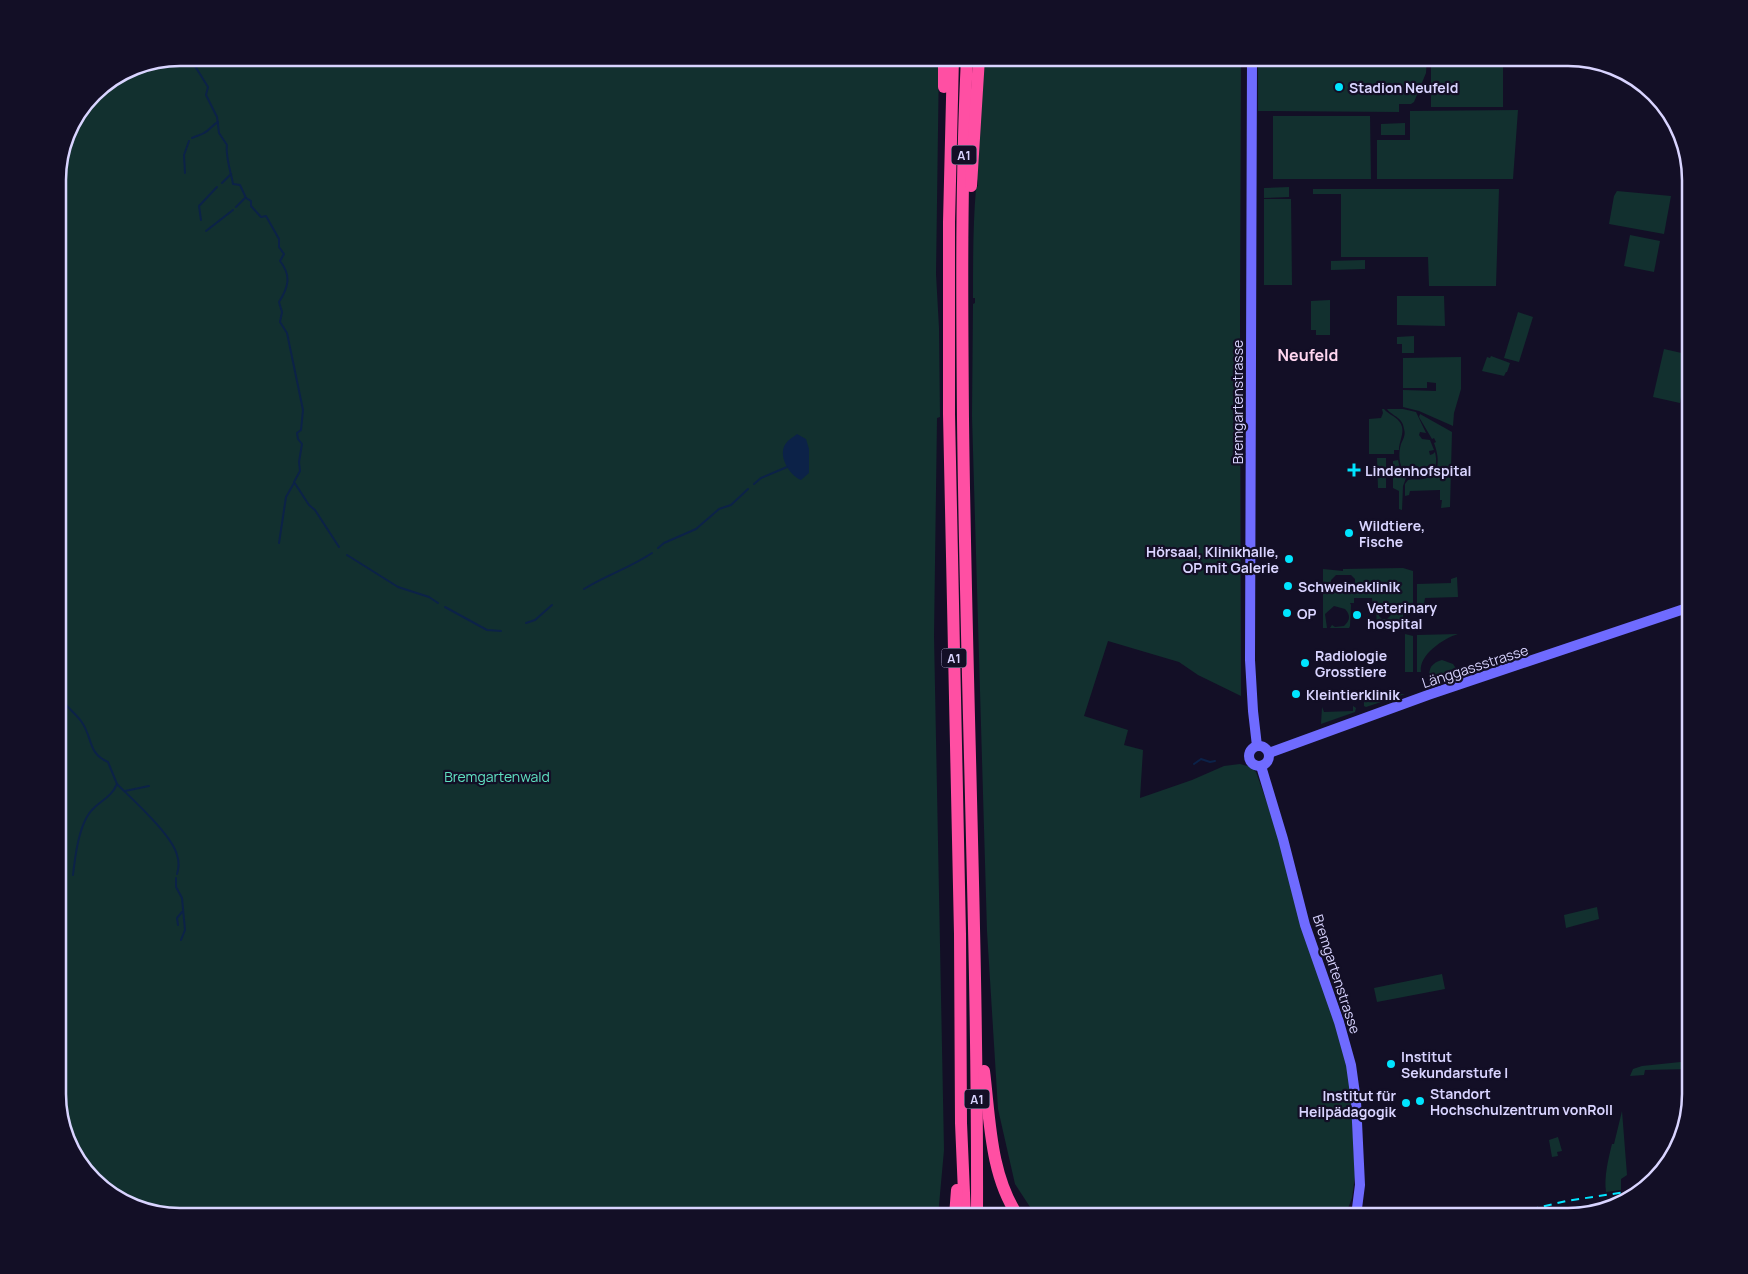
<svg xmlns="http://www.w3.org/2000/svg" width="1748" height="1274" font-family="Manrope,sans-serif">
  <rect width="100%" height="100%" fill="#130f26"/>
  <g fill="#12302f" fill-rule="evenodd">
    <path d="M 180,58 L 939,58 L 936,274 L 939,328 L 940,417 L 937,418 L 934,636 L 944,1150 L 938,1216 L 180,1216 L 141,1210 L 106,1191 L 74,1155 L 58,1101 L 58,172 L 70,126 L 99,88 L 134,67 Z"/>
    <path d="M 986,58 L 1241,58 L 1240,318 L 1241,696 L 1198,675 L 1179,662 L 1108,641 L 1084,716 L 1128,730 L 1124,745 L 1143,750 L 1140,798 L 1192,780 L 1224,766 L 1240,764 L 1251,767 L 1256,772 L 1276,828 L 1347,1059 L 1351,1096 L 1355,1176 L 1352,1198 L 1345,1216 L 1039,1216 L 1030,1207 L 1015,1184 L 998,1109 L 987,931 L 972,416 L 973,304 L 975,303 L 975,298 L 973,298 C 973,261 973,225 976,188 L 978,186 L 978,181 L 976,177 L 984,60 Z"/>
    <path d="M 1258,58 L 1427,58 L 1426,73 L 1414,102 L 1411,104 L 1399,104 L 1399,112 L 1258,111 Z"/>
    <rect x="1431" y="58" width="72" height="49"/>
    <path d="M 1518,110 L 1513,179 L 1377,179 L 1377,140 L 1410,140 L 1410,111 Z"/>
    <path d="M 1273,116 L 1370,116 L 1371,179 L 1273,179 Z"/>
    <path d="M 1405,123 L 1405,135 L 1381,135 L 1381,124 Z"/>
    <path d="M 1289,187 L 1289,197 L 1264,198 L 1264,188 Z"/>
    <path d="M 1313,189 L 1499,189 L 1496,286 L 1429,286 L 1428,257 L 1341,257 L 1341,194 L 1313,194 Z"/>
    <path d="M 1617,191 L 1671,196 L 1664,234 L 1609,224 L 1614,196 Z"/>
    <path d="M 1264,199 L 1291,199 L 1292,285 L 1264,285 Z"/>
    <path d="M 1630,235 L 1660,241 L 1654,272 L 1624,266 Z"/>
    <path d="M 1365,260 L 1365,269 L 1331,270 L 1331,261 Z"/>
    <path d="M 1397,296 L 1444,296 L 1445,326 L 1397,325 Z"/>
    <path d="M 1330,300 L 1330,335 L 1316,335 L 1316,330 L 1311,330 L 1311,301 Z"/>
    <path d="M 1518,312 L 1533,317 L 1519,362 L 1504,358 Z"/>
    <path d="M 1414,336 L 1414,353 L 1402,353 L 1402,344 L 1397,344 L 1397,337 Z"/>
    <path d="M 1664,349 L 1686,354 L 1688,357 L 1680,403 L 1653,397 Z"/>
    <path d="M 1491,356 L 1510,363 L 1507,372 L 1506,372 L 1504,376 L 1482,371 L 1487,357 L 1490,358 Z"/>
    <path d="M 1461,357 L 1461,389 L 1454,413 L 1453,426 L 1419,411 L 1403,407 L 1403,390 L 1436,391 L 1436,383 L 1427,382 L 1427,388 L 1403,388 L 1403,358 Z"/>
    <path d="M 1382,409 L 1384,409 C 1388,414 1393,415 1397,419 C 1408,429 1399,439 1399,450 L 1394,450 L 1394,454 L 1369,454 L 1369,419 L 1381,418 L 1383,413 Z"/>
    <path d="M 1387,409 L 1403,409 L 1416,412 L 1426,433 L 1420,432 L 1419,435 L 1422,439 L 1430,440 L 1434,450 L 1429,451 L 1430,455 L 1433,454 L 1435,452 C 1437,461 1437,469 1429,475 C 1406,485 1395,465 1401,444 C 1403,439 1406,435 1404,429 C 1403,417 1393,417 1387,409 Z"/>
    <path d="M 1420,414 L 1452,432 L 1450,507 L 1441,508 L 1442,500 L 1440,500 L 1440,490 L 1410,491 L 1409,495 L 1405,496 L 1405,484 L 1408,480 C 1413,479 1418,480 1423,479 C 1442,476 1439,456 1434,443 L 1436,442 L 1434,438 L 1432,439 L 1419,417 Z"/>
    <path d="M 1386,458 L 1386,488 L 1378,488 L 1377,458 Z"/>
    <path d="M 1398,460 L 1400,469 L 1406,478 L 1403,486 L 1402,510 L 1399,509 L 1399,491 L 1393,488 L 1393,461 Z"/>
    <path d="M 1403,568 L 1413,571 L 1413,614 L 1403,614 L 1403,628 L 1377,628 L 1376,609 L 1381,607 L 1379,611 L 1379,616 L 1382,619 L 1387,619 L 1391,615 L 1389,608 L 1390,605 L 1373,607 L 1372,598 L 1354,598 L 1354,603 L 1350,603 L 1351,605 L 1350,626 L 1349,628 L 1330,628 L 1332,625 L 1335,627 L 1344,626 C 1350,621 1351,615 1345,609 L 1334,606 L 1325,614 L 1327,628 L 1323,628 L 1323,569 L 1343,571 L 1343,569 ZM 1336,575 L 1351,575 L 1355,579 L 1355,589 L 1351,593 L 1335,593 L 1331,589 L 1331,580 Z"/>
    <path d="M 1457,577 L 1458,597 L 1425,598 L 1424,604 L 1417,604 L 1417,584 L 1451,583 L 1451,579 Z"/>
    <path d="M 1405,634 L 1413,636 L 1413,672 L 1405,672 Z"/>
    <path d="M 1458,634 C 1444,638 1418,655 1421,672 L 1417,672 L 1417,635 Z"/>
    <path d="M 1442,660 L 1453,664 L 1461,676 L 1433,685 C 1426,674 1429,663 1442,660 Z"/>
    <path d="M 1374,694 L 1405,694 L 1366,707 L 1364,706 L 1364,700 L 1374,699 Z"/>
    <path d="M 1353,706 L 1356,708 L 1355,712 L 1321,724 L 1322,707 L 1324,712 L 1353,711 Z"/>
    <path d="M 1597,907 L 1599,919 L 1566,928 L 1564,915 Z"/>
    <path d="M 1442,974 L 1445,989 L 1377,1002 L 1374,988 Z"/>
    <path d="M 1690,1061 L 1690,1069 L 1645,1070 L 1644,1075 L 1630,1076 L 1633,1069 L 1642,1066 Z"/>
    <path d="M 1622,1111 L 1627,1175 L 1621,1179 L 1621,1190 L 1606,1192 C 1604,1177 1608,1160 1612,1144 L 1614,1144 Z"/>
    <path d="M 1558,1137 L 1562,1151 L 1557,1152 L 1558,1156 L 1552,1157 L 1549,1140 Z"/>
  </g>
  <path fill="#0c2248" d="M 797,434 L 806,439 L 809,449 L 809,473 L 801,480 C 789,475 776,454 787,442 C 789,439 794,437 797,434 Z"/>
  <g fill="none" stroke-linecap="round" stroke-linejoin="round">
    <g stroke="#0c2248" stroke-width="2">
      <path d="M 190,58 L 208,87 L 206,95 L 217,117 L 219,133 L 227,145 C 225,156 231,172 233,184 L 240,185 L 246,198 L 251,201 L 251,206 L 261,217 L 266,216 L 279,239 L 279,247 L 284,254 L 280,261 C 292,276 288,288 279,302 L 282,312 L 280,322 L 287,333 L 303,410 L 301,430 L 297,433 L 298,439 L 302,444 L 299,462 L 300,471 L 294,482 L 309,505 L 315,510 L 339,547"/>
      <path d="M 99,89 L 103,96"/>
      <path d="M 192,138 C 196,136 201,135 204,133 C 210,130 212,125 218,122"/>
      <path d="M 185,173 L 184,155 L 189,141"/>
      <path d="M 222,183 L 231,174"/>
      <path d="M 236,207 L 245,198"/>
      <path d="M 201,220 L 199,206 L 217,187"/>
      <path d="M 206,231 L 233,210"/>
      <path d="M 754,484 L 761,478 L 787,467"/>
      <path d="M 279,543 L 286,497 L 294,483"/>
      <path d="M 658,548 L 664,543 L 696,529 L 719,509 L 731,505 L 748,489"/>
      <path d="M 347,555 L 398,587 L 429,597 L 438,603"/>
      <path d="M 584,589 C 606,575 630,568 652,553"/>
      <path d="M 445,607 L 487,630 L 501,631"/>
      <path d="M 526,623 L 535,620 L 552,605"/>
      <path d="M 58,692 L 61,688 L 58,682"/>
      <path d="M 58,694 C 65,706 73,711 81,721 C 93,737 87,753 108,762 L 117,784 C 112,796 102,800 93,809 C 79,822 75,857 73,875"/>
      <path d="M 1194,764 L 1201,759 L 1210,762 L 1215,761"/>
      <path d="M 117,784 C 133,800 172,835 177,855 C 179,861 179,868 177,874"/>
      <path d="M 125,791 L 149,786"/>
      <path d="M 176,878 L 176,887 L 182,898 L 185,930 L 181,940"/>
      <path d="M 178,925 L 177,918 L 182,912"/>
    </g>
    <g stroke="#6f6bff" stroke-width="10">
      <path d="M 1252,58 L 1250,660 L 1253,711 L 1257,746"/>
      <circle cx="1259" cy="756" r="10"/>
      <path d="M 1269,753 L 1428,695 L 1690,607"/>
      <path d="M 1261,766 L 1283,839 L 1305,925 L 1339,1022 L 1351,1065 L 1356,1101 L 1360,1185 L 1356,1216"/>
    </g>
    <g stroke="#ff4fa3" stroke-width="12">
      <path d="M 953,58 L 949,222 L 949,414 L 960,934 L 961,1123 L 965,1216"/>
      <path d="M 967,58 C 961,178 962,298 963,419 C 966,685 978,950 977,1216"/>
      <path d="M 944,87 L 944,58"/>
      <path d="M 971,186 L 979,58"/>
      <path d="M 984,1071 C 990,1119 990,1175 1018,1216"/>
      <path d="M 955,1216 L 957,1190"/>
    </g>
    <g stroke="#00e5ff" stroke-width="2" stroke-dasharray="8 6" stroke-linecap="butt">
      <path d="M 1503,1216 L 1566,1201 L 1639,1190"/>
      <path d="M 1532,1216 L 1581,1207 L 1624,1202"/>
    </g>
  </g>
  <g fill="#00e5ff" stroke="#130f26" stroke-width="2">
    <circle cx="1339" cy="87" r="5"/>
    <path d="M1351.5 462.5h5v5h5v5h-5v5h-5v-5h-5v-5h5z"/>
    <circle cx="1349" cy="533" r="5"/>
    <circle cx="1289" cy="559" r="5"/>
    <circle cx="1288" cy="586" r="5"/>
    <circle cx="1287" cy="613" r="5"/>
    <circle cx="1357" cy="615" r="5"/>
    <circle cx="1305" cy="663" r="5"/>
    <circle cx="1296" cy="694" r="5"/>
    <circle cx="1391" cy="1064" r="5"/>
    <circle cx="1420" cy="1101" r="5"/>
    <circle cx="1406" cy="1103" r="5"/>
  </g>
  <g text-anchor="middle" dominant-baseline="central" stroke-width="4.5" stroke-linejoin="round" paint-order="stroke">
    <g fill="#130f26" stroke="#9e99be" stroke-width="1">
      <rect x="951.5" y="145.5" width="25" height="19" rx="4"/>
      <rect x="941.5" y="648.5" width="25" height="19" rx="4"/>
      <rect x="964.5" y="1089.5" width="25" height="19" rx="4"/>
    </g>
    <g font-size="12" font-weight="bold" fill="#d9d4ff">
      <text x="964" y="155">A1</text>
      <text x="954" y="658">A1</text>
      <text x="977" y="1099">A1</text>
    </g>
    <g font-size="14" font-weight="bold" fill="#d9d4ff" stroke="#130f26" text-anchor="start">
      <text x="1349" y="87">Stadion Neufeld</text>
      <text x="1365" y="470">Lindenhofspital</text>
      <text x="1359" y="525">Wildtiere,<tspan x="1359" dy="16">Fische</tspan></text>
      <text x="1279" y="551" text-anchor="end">Hörsaal, Klinikhalle,<tspan x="1279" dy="16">OP mit Galerie</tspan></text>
      <text x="1298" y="586">Schweineklinik</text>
      <text x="1367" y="607">Veterinary<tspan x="1367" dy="16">hospital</tspan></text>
      <text x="1297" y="613">OP</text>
      <text x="1315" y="655">Radiologie<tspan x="1315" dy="16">Grosstiere</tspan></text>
      <text x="1306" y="694">Kleintierklinik</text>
      <text x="1401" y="1056">Institut<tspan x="1401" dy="16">Sekundarstufe I</tspan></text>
      <text x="1430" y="1093">Standort<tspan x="1430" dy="16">Hochschulzentrum vonRoll</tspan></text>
      <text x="1396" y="1095" text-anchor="end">Institut für<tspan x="1396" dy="16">Heilpädagogik</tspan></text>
    </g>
    <g font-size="14" fill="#d9d4ff" stroke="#130f26">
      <text transform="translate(1237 402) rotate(-90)">Bremgartenstrasse</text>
      <text transform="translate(1475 666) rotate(-18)">Länggassstrasse</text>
      <text transform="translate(1337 974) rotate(72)">Bremgartenstrasse</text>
    </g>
    <g font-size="14" fill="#5fe0c0" stroke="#130f26">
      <text x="497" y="776">Bremgartenwald</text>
    </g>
    <g font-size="16" font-weight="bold" fill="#ffd6f0" stroke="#130f26">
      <text x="1308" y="355">Neufeld</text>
    </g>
  </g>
  <path d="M0 0H1748V1274H0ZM180 66H1568A114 114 0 0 1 1682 180V1094A114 114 0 0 1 1568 1208H180A114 114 0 0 1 66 1094V180A114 114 0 0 1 180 66Z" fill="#130f26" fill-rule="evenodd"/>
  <path fill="none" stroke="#d9d4ff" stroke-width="2.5" d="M180 66H1568A114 114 0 0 1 1682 180V1094A114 114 0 0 1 1568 1208H180A114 114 0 0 1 66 1094V180A114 114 0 0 1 180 66Z"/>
</svg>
